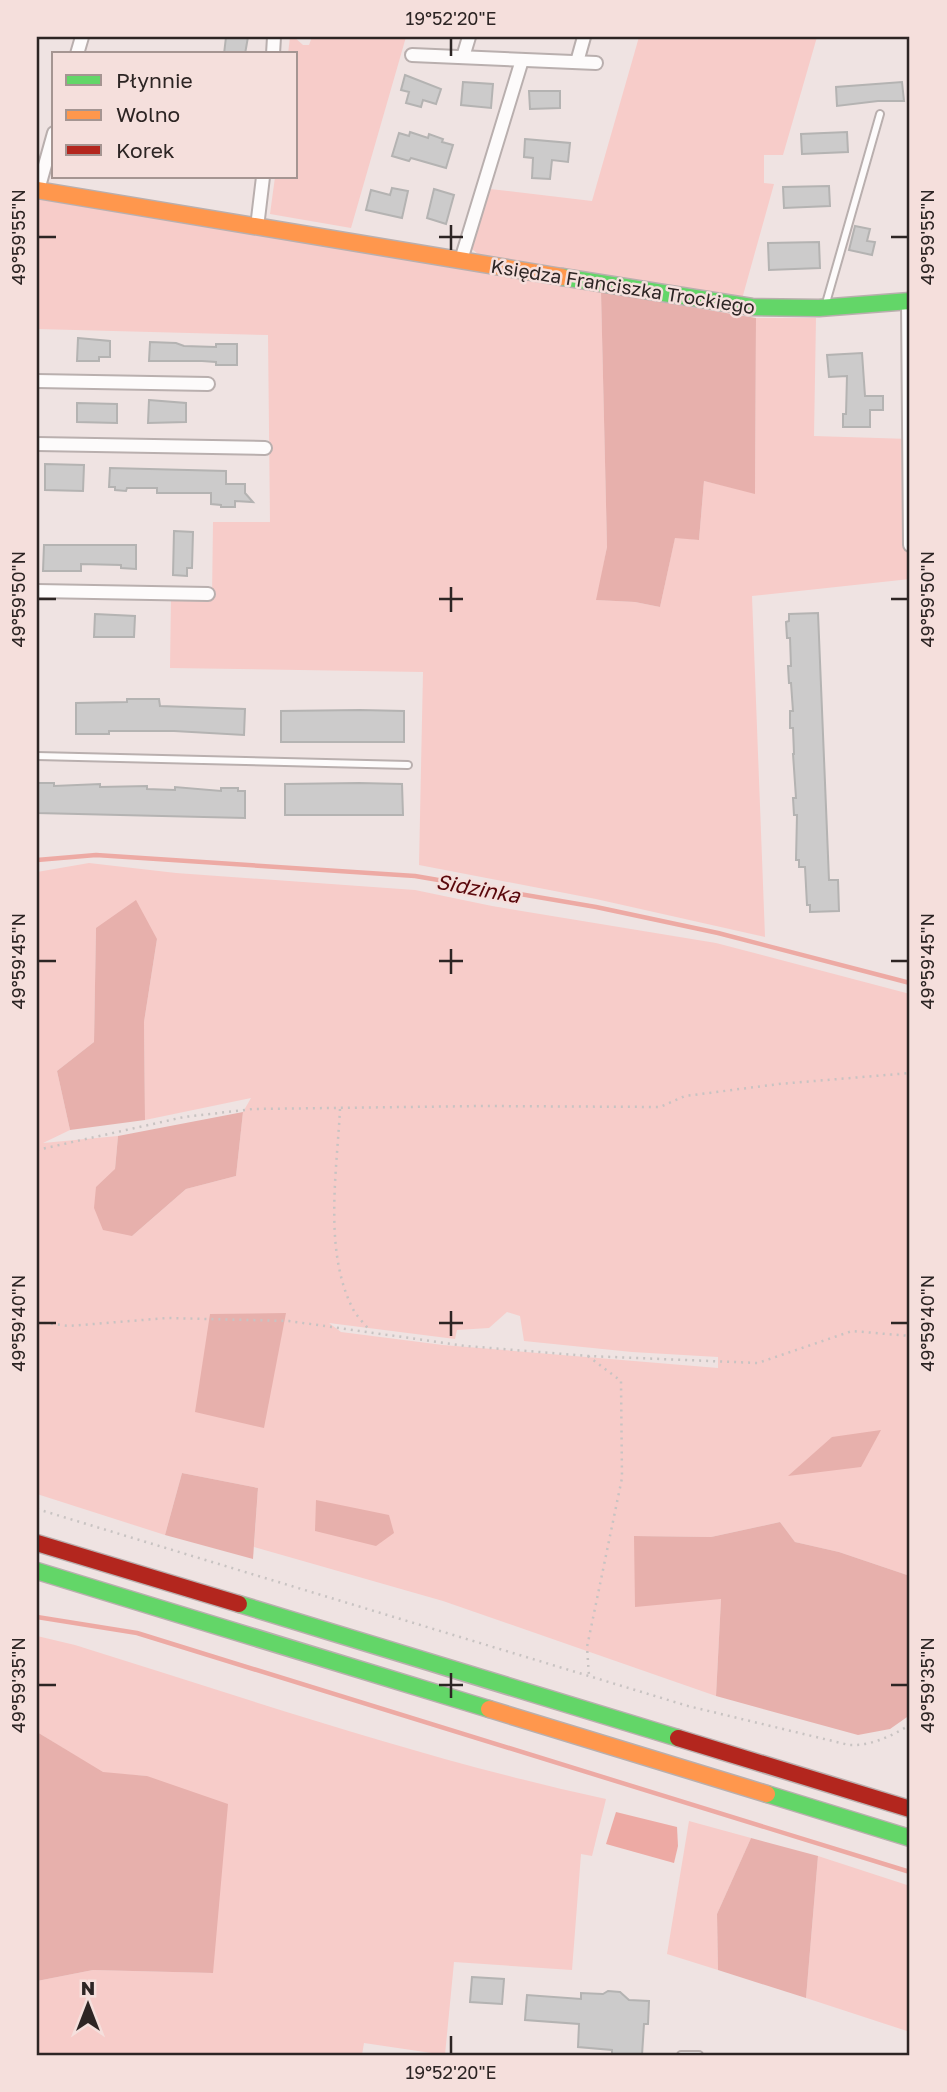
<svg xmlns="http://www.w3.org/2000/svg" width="947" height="2092" font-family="'Golos Text',sans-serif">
  <rect width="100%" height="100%" fill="#efe3e2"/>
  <g fill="#f7ccc9" fill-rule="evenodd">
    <path d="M 290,37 L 294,37 L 303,45 L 309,45 L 312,37 L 406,37 L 351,228 L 270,214 L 275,177 L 296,177 L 296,54 L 288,54 Z"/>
    <path d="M 639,37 L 817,37 L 783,155 L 764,155 L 764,183 L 774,184 L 742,299 L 572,272 L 478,254 L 472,249 L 490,189 L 592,201 Z"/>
    <path d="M 37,199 L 601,292 L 607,547 L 597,600 L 635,602 L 660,607 L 675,537 L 699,540 L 704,481 L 755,493 L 756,318 L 816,318 L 814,436 L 910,439 L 910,579 L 752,596 L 765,937 L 596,899 L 419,865 L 423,672 L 170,668 L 171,598 L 212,598 L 213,522 L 270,522 L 268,335 L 37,329 Z"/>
    <path d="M 89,863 L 176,873 L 415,890 L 492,906 L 716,943 L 910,994 L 910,1576 L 839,1552 L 795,1542 L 780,1522 L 711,1537 L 634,1536 L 721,1599 L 716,1696 L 443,1601 L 254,1547 L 258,1488 L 182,1473 L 165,1535 L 37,1494 L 37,872 ZM 96,928 L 157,939 L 144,1022 L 145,1120 L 251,1098 L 243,1112 L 236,1176 L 186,1189 L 132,1236 L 115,1169 L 118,1136 L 43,1143 L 70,1130 L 57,1071 L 94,1042 ZM 507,1312 L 520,1316 L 524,1341 L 632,1352 L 718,1357 L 718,1368 L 443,1345 L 341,1332 L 329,1323 L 455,1339 L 457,1330 L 489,1328 Z"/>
    <path d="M 37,1636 L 75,1645 C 251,1700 426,1760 606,1799 L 592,1856 L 581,1854 L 572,1970 L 454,1962 L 445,2055 L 364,2043 L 362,2055 L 37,2055 L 37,1981 L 93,1970 L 213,1973 L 147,1776 L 103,1773 L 37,1732 Z"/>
    <path d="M 689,1821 L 751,1838 L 717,1914 L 718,1970 L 667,1954 Z"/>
    <path d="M 818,1856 L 910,1886 L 910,2032 L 806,1998 Z"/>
  </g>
  <g fill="#e7b0ac">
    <path d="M 601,292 L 756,318 L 755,494 L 704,481 L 699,540 L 675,538 L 660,607 L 635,602 L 596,600 L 607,547 Z"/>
    <path d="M 136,900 L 157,939 L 144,1022 L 145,1120 L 70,1130 L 57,1071 L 94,1042 L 96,928 Z"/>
    <path d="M 243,1112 L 236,1176 L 186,1189 L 132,1236 L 103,1230 L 94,1208 L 96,1187 L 115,1169 L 118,1136 Z"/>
    <path d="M 286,1313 L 264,1428 L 195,1412 L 210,1314 Z"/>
    <path d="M 881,1430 L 861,1467 L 788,1476 L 832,1437 Z"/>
    <path d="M 182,1473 L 258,1488 L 253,1559 L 165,1535 Z"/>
    <path d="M 316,1500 L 389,1515 L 394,1533 L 376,1546 L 315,1531 Z"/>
    <path d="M 780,1522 L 795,1542 L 839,1552 L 910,1576 L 910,1715 L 890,1729 L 858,1735 L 716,1696 L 721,1599 L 635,1607 L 634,1536 L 711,1537 Z"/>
    <path d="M 37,1732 L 103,1772 L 147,1776 L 228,1804 L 213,1973 L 93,1970 L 37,1981 Z"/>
    <path d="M 751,1838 L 818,1856 L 806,1998 L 718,1970 L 717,1914 Z"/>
  </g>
  <path fill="#edaaa4" d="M 616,1812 L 677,1827 L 678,1846 L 674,1863 L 606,1844 Z"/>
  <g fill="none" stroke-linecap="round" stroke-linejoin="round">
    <g stroke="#edaaa4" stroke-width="4.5">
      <path d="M 37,860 L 96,855 L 415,876 L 596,907 L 718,933 L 910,983"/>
      <path d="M 37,1617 L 137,1633 L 910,1872"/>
    </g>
  </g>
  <g fill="#cccbcb" stroke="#b4b3b2" stroke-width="2">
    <path d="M 226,37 L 248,37 L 245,54 L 224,54 Z"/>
    <path d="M 405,75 L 441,89 L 436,104 L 423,100 L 421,107 L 406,103 L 409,92 L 401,90 Z"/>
    <path d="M 463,82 L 493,84 L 491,108 L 461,105 Z"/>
    <path d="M 902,82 L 904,101 L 878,101 L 837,106 L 836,87 Z"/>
    <path d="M 529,91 L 560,91 L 560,108 L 530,109 Z"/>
    <path d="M 410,132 L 428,138 L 429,134 L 443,139 L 442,142 L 453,145 L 446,168 L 411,158 L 409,161 L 392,156 L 399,133 L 409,136 Z"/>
    <path d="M 847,132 L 848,152 L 802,154 L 801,134 Z"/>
    <path d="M 525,139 L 570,143 L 568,162 L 552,160 L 550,179 L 532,178 L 533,158 L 524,157 Z"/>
    <path d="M 829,186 L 830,206 L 784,208 L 783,187 Z"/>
    <path d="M 392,188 L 408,191 L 402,218 L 366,210 L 371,190 L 390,195 Z"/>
    <path d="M 434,189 L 454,195 L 446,224 L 427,218 Z"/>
    <path d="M 855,226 L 870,229 L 867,241 L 875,242 L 872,255 L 849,250 Z"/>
    <path d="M 819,242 L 820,268 L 769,270 L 768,243 Z"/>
    <path d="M 78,338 L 110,341 L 110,357 L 99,357 L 99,361 L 77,361 Z"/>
    <path d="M 150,342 L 176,343 L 184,346 L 216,347 L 216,344 L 237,344 L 237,365 L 216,365 L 216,362 L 202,361 L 149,361 Z"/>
    <path d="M 862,353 L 865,396 L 883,396 L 883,410 L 870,410 L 870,427 L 843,427 L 843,414 L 846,414 L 847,376 L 829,377 L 827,355 Z"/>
    <path d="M 149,400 L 186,403 L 186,422 L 148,423 Z"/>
    <path d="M 77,403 L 117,404 L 117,423 L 77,422 Z"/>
    <path d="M 45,464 L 84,465 L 83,491 L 45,490 Z"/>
    <path d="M 110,468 L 226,471 L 226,484 L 245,484 L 245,493 L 253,502 L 235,501 L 235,507 L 221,507 L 221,505 L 211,504 L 211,493 L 157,493 L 157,488 L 127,488 L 126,491 L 115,490 L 115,487 L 109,487 Z"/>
    <path d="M 174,531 L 193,532 L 192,568 L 187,568 L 187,576 L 173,575 Z"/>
    <path d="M 44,545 L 136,545 L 136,569 L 121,568 L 121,565 L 81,564 L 81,571 L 43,571 Z"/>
    <path d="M 818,613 L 829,880 L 838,880 L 839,911 L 810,912 L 810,905 L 807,905 L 805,867 L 799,867 L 799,860 L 796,860 L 797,815 L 794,815 L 793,798 L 796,798 L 793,754 L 794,754 L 793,728 L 790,728 L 790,711 L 793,711 L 791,683 L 789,683 L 788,666 L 791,666 L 790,638 L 787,638 L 786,622 L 789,621 L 789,614 Z"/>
    <path d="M 95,614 L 135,616 L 134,637 L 94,637 Z"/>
    <path d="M 127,699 L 159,699 L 160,706 L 245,709 L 244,735 L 174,731 L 109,731 L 109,734 L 76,734 L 76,703 L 127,702 Z"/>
    <path d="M 360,710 L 404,711 L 404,742 L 281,742 L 281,711 Z"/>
    <path d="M 37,783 L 54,783 L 54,786 L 100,784 L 100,787 L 147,786 L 147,789 L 175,790 L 175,787 L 221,791 L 221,788 L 238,788 L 238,791 L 245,791 L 245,818 L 37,813 Z"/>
    <path d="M 359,783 L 402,784 L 403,815 L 285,815 L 285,784 Z"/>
    <path d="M 472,1977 L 504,1979 L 502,2004 L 470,2002 Z"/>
    <path d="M 608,1991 L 620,1992 L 629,2000 L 649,2001 L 648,2024 L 644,2024 L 642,2055 L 612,2055 L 612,2050 L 578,2047 L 579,2024 L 525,2020 L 527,1995 L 581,1999 L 581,1993 L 603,1994 Z"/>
  </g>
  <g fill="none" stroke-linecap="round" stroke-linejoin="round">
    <defs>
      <g id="lane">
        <path d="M 826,303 L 880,114"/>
        <path d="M 37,756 L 408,765"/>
        <path d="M 681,2055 L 699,2055"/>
      </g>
      <g id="street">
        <path d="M 77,54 L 82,37"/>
        <path d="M 273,54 L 274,37"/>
        <path d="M 412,55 L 596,63"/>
        <path d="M 463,57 L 469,37"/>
        <path d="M 577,62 L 584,37"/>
        <path d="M 38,190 L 54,133"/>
        <path d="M 257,227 L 263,177"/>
        <path d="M 461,260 L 522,60"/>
        <path d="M 908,301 L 910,545"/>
        <path d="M 37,381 L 208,384"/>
        <path d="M 37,444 L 265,448"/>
        <path d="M 37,591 L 208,594"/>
      </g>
      <g id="fast">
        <path d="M 562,277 L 752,307 L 819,308 L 910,301"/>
        <path d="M 37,1571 L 489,1709"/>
        <path d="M 239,1604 L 678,1738"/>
        <path d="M 767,1794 L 910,1838"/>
      </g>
      <g id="slow">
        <path d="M 37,190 L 562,277"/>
        <path d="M 489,1709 L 767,1794"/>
      </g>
      <g id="jam">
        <path d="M 37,1543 L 239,1604"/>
        <path d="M 678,1738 L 910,1809"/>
      </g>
    </defs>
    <use href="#lane" stroke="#b9afae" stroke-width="10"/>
    <use href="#street" stroke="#b9afae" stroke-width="16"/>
    <use href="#fast" stroke="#b9afae" stroke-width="19"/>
    <use href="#slow" stroke="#b9afae" stroke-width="19"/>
    <use href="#jam" stroke="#b9afae" stroke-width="19"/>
    <g stroke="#c8c3c2" stroke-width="2.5" stroke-dasharray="2 5" stroke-linecap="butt">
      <path d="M 340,1109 C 337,1170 324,1248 351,1305 C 355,1315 364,1323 370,1331"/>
      <path d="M 37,1150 L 184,1117 L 253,1109 L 483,1106 L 660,1107 L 685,1096 L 779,1084 L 910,1073"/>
      <path d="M 37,1322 L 69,1326 L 167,1318 L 289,1321 L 466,1346 L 588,1356 L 758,1363 L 852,1331 L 910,1336"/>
      <path d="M 588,1356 L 621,1381 L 622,1478 L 587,1647 L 589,1676"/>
      <path d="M 37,1509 L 688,1706 L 849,1745 C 872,1746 891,1736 910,1725"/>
    </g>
    <use href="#lane" stroke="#fdfbfb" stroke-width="6"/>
    <use href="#street" stroke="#fdfbfb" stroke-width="12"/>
    <use href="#fast" stroke="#63d668" stroke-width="16"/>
    <use href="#slow" stroke="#ff974d" stroke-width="16"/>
    <use href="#jam" stroke="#b3261e" stroke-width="16"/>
  </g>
  <path fill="none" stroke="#2d2524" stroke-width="2.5" d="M 451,38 L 451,56M 451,225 L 451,250M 38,237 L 56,237M 439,237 L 463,237M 891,237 L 908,237M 451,587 L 451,612M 38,599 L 56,599M 439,599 L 463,599M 891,599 L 908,599M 451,949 L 451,974M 38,961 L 56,961M 439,961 L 463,961M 891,961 L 908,961M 451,1311 L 451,1336M 38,1323 L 56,1323M 439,1323 L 463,1323M 891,1323 L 908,1323M 451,1673 L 451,1698M 38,1685 L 56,1685M 439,1685 L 463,1685M 891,1685 L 908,1685M 451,2036 L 451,2054"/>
  <g text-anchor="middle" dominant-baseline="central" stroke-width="5" stroke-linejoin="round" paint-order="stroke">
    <g font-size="19" fill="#2d2524" stroke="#f5dfdc">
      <text transform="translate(623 286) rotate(9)">Księdza Franciszka Trockiego</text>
    </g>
    <g font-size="21" font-style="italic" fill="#5a080c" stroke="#f5dfdc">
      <text transform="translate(478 888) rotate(10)">Sidzinka</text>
    </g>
  </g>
  <rect width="947" height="2092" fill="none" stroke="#f5dfdc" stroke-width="77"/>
  <rect x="52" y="52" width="245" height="126" fill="#f5dfdc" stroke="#a59592" stroke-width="2"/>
  <rect x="66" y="75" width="35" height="10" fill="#63d668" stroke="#a59592" stroke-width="2"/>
  <text x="116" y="88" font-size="21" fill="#2d2524">Płynnie</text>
  <rect x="66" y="110" width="35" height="10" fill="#ff974d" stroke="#a59592" stroke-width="2"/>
  <text x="116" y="122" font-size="21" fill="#2d2524">Wolno</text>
  <rect x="66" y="145" width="35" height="10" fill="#b3261e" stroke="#a59592" stroke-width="2"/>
  <text x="116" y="158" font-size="21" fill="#2d2524">Korek</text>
  <g transform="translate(88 2005)" stroke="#f5dfdc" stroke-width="5" paint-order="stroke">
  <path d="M0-5L12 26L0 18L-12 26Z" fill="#2d2524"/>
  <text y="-10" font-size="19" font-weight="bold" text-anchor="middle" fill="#2d2524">N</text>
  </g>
  <rect x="38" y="38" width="870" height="2016" fill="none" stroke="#2d2524" stroke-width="2.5"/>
  <g font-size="18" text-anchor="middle" fill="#2d2524">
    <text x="451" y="25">19°52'20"E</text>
    <text transform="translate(19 237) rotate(-90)" y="6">49°59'55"N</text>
    <text transform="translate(928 237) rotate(-90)" y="6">49°59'55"N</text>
    <text transform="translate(19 599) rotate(-90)" y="6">49°59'50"N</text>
    <text transform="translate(928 599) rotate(-90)" y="6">49°59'50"N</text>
    <text transform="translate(19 961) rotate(-90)" y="6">49°59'45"N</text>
    <text transform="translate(928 961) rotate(-90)" y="6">49°59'45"N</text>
    <text transform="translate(19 1323) rotate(-90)" y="6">49°59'40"N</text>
    <text transform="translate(928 1323) rotate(-90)" y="6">49°59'40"N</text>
    <text transform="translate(19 1685) rotate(-90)" y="6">49°59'35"N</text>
    <text transform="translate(928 1685) rotate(-90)" y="6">49°59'35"N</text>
    <text x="451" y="2079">19°52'20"E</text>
  </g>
</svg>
